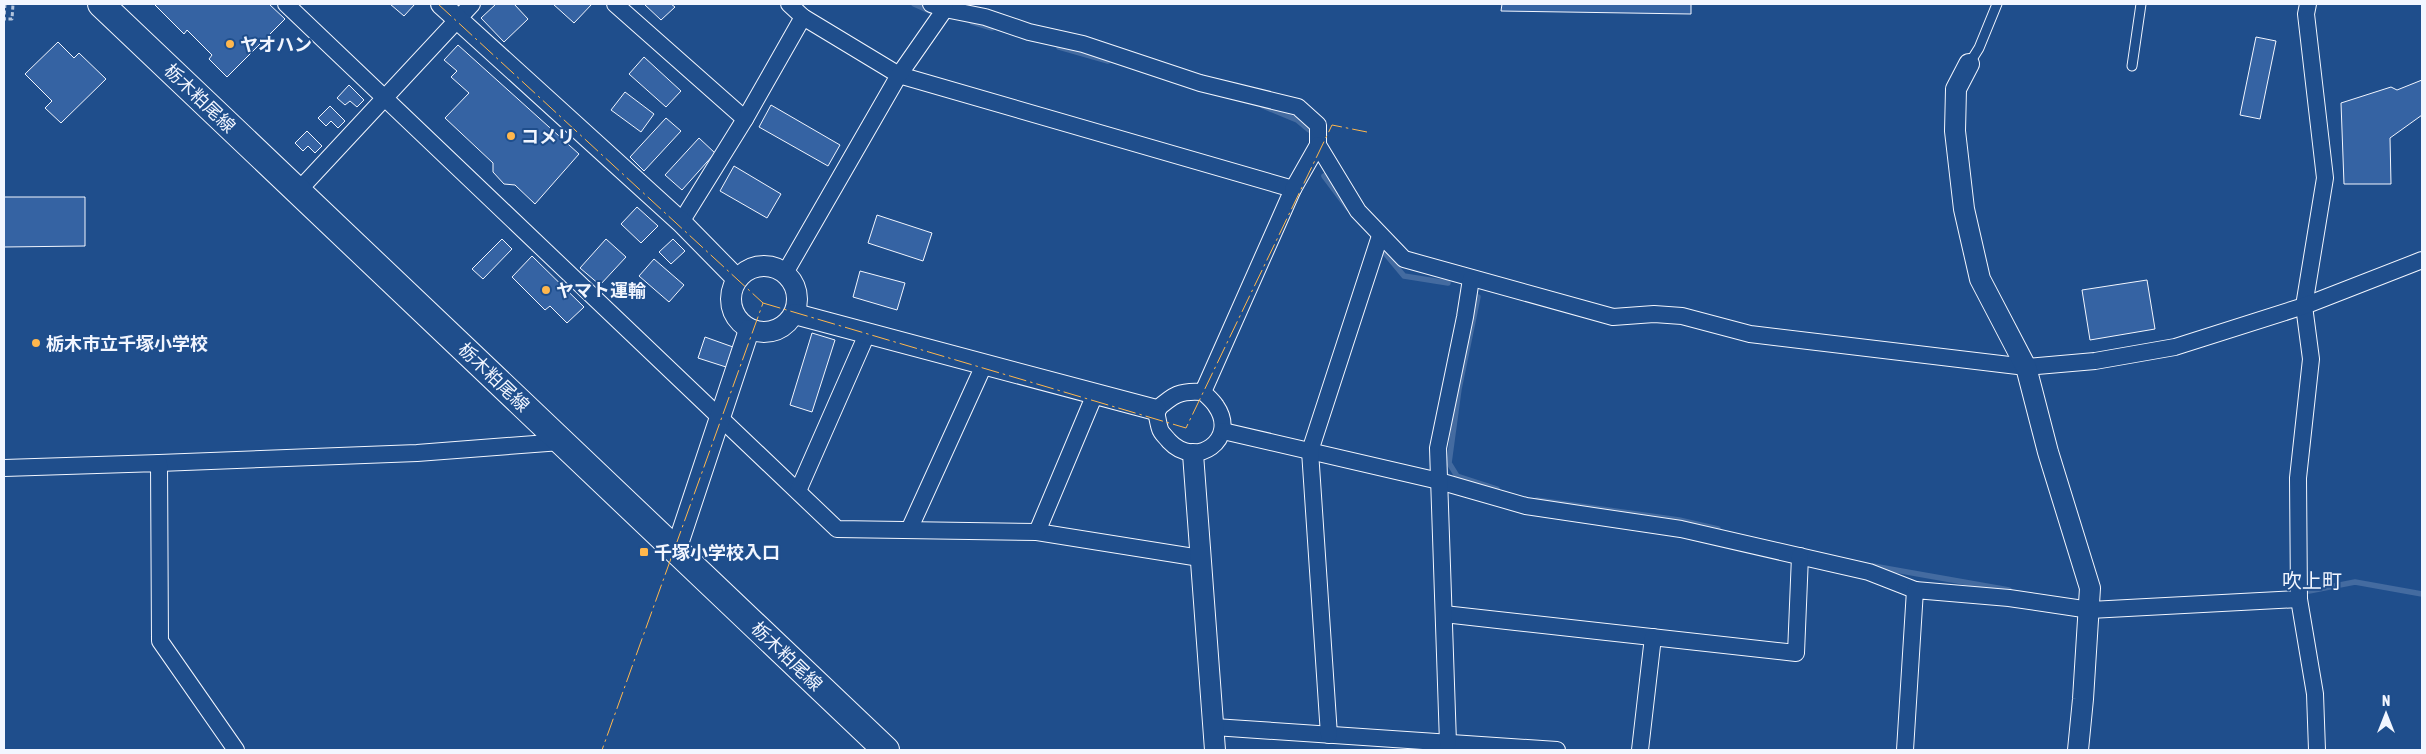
<svg xmlns="http://www.w3.org/2000/svg" width="2426" height="754" font-family="'Asap Condensed','Noto Sans JP',sans-serif">
  <rect width="100%" height="100%" fill="#1f4e8c"/>
  <g fill="none" stroke-linecap="round" stroke-linejoin="round">
    <g stroke="#446ba0" stroke-width="5.5">
      <path d="M 914,4 L 934,13"/>
      <path d="M 972,22 L 992,28"/>
      <path d="M 1059,47 L 1108,61"/>
      <path d="M 1263,106 L 1297,120 L 1309,130"/>
      <path d="M 1324,176 L 1348,208"/>
      <path d="M 1379,246 L 1404,276 L 1448,283"/>
      <path d="M 1476,297 L 1478,297 L 1459,389 L 1449,463 L 1457,476 L 1497,489"/>
      <path d="M 1537,500 L 1679,520 L 1718,529"/>
      <path d="M 1873,566 L 2009,590"/>
      <path d="M 2309,591 L 2355,582 L 2422,594"/>
    </g>
  </g>
  <g fill="#3563a3" stroke="#f2f6ff">
    <path d="M 154,4 L 269,4 L 285,19 L 227,77 L 209,59 L 212,55 L 187,30 L 184,34 Z"/>
    <path d="M 390,4 L 415,4 L 404,16 Z"/>
    <path d="M 496,4 L 514,4 L 528,19 L 504,42 L 481,18 Z"/>
    <path d="M 553,4 L 592,4 L 574,23 Z"/>
    <path d="M 644,4 L 671,4 L 675,7 L 661,20 Z"/>
    <path d="M 1502,4 L 1691,4 L 1691,14 L 1501,11 Z"/>
    <path d="M 2256,37 L 2276,41 L 2260,119 L 2240,115 Z"/>
    <path d="M 58,42 L 74,58 L 79,53 L 106,79 L 61,123 L 45,108 L 52,101 L 25,74 Z"/>
    <path d="M 458,45 L 579,154 L 535,204 L 515,185 L 504,184 L 493,172 L 493,163 L 445,118 L 469,93 L 451,77 L 457,71 L 444,60 Z"/>
    <path d="M 644,57 L 681,91 L 666,107 L 629,74 Z"/>
    <path d="M 2422,80 L 2422,115 L 2390,138 L 2391,184 L 2344,184 L 2341,103 L 2391,87 L 2397,90 Z"/>
    <path d="M 349,85 L 364,100 L 357,107 L 350,101 L 345,105 L 337,98 Z"/>
    <path d="M 625,92 L 654,114 L 641,132 L 611,110 Z"/>
    <path d="M 771,105 L 840,145 L 828,166 L 759,127 Z"/>
    <path d="M 330,106 L 345,121 L 338,128 L 331,121 L 326,126 L 318,118 Z"/>
    <path d="M 666,118 L 681,131 L 644,171 L 630,157 Z"/>
    <path d="M 307,131 L 322,146 L 315,153 L 308,146 L 303,151 L 295,143 Z"/>
    <path d="M 699,138 L 715,153 L 682,190 L 665,175 Z"/>
    <path d="M 734,166 L 781,194 L 767,218 L 720,191 Z"/>
    <path d="M 4,197 L 85,197 L 85,246 L 4,247 Z"/>
    <path d="M 637,207 L 658,226 L 641,243 L 621,224 Z"/>
    <path d="M 877,215 L 932,233 L 923,261 L 868,243 Z"/>
    <path d="M 502,239 L 512,249 L 483,279 L 472,269 Z"/>
    <path d="M 606,239 L 626,257 L 600,285 L 580,268 Z"/>
    <path d="M 673,239 L 685,251 L 671,264 L 659,252 Z"/>
    <path d="M 532,256 L 584,307 L 567,323 L 550,306 L 545,310 L 512,277 Z"/>
    <path d="M 654,259 L 684,285 L 669,302 L 639,276 Z"/>
    <path d="M 860,271 L 905,283 L 897,310 L 853,297 Z"/>
    <path d="M 2147,280 L 2155,329 L 2090,340 L 2082,290 Z"/>
    <path d="M 812,333 L 835,340 L 812,412 L 790,405 Z"/>
    <path d="M 705,337 L 733,347 L 726,367 L 698,358 Z"/>
  </g>
  <g fill="none" stroke-linecap="round" stroke-linejoin="round">
    <defs>
      <g id="service">
        <path d="M 1969,64 L 1979,48 L 1997,4"/>
        <path d="M 2132,66 L 2141,4"/>
      </g>
      <g id="minor">
        <path d="M 286,4 L 837,529 L 1037,532 L 1200,558"/>
        <path d="M 615,4 L 745,119"/>
        <path d="M 789,4 L 803,17 L 899,75 L 1293,189 L 1203,392 C 1180,390 1173,395 1156,410 C 1157,416 1158,423 1160,429 C 1161,433 1166,437 1169,441 C 1196,470 1239,439 1216,406 C 1213,401 1207,396 1203,392"/>
        <path d="M 931,4 L 945,9 L 985,17 L 1029,32 L 1083,44 L 1200,83 L 1298,107 L 1318,125 L 1318,145 L 1293,189"/>
        <path d="M 2308,4 L 2306,14 L 2325,178 L 2304,306 L 2311,359 L 2298,478 L 2299,599 L 2315,694 L 2317,750"/>
        <path d="M 1318,145 L 1358,211 L 1404,259 L 1613,317 L 1654,314 L 1682,316 L 1750,334 L 2026,367 L 2095,361 L 2175,347 L 2304,306 L 2422,260"/>
        <path d="M 298,191 L 472,4"/>
        <path d="M 681,222 L 745,119 L 803,17"/>
        <path d="M 785,273 L 899,75 L 945,9"/>
        <path d="M 1223,431 L 1439,481 L 1526,506 L 1681,529 L 1869,572 L 1915,590"/>
        <path d="M 159,463 L 417,453 L 561,442"/>
        <path d="M 4,468 L 159,463 L 160,641 L 236,750"/>
        <path d="M 798,491 L 867,334"/>
        <path d="M 909,530 L 984,365"/>
        <path d="M 1037,532 L 1095,394"/>
        <path d="M 1444,614 L 1796,653 L 1800,556"/>
        <path d="M 1214,727 L 1557,750"/>
        <path d="M 1329,735 L 1310,451 L 1380,236"/>
        <path d="M 1448,743 L 1438,448 L 1465,317 L 1471,279"/>
        <path d="M 1640,750 L 1653,637"/>
        <path d="M 1905,750 L 1915,590 L 2009,598 L 2090,610 L 2299,599"/>
      </g>
      <g id="tertiary">
        <path d="M 441,4 L 681,222 L 737,279"/>
        <path d="M 1969,64 L 1956,89 L 1955,131 L 1964,209 L 1980,279 L 2026,367 L 2048,452 L 2090,588 L 2083,699 L 2078,750"/>
        <circle cx="764" cy="299" r="33"/>
        <path d="M 795,314 L 1156,410"/>
        <path d="M 1193,454 L 1215,750"/>
        <path d="M 676,550 L 749,330"/>
      </g>
      <path id="primary" d="M 101,4 L 886,750"/>
    </defs>
    <use href="#service" stroke="#f2f6ff" stroke-width="11"/>
    <use href="#minor" stroke="#f2f6ff" stroke-width="18"/>
    <use href="#tertiary" stroke="#f2f6ff" stroke-width="22"/>
    <use href="#primary" stroke="#f2f6ff" stroke-width="28"/>
    <path stroke="#b3c4dc" stroke-width="3" stroke-dasharray="4 2.5" stroke-linecap="butt" d="M 5,4 L 4,19 L 12,19 L 13,4"/>
    <use href="#service" stroke="#1f4e8c" stroke-width="9"/>
    <use href="#minor" stroke="#1f4e8c" stroke-width="16"/>
    <use href="#tertiary" stroke="#1f4e8c" stroke-width="20"/>
    <use href="#primary" stroke="#1f4e8c" stroke-width="26"/>
    <g stroke="#ffb74d" stroke-width="1" stroke-dasharray="18 4 2.5 4" stroke-linecap="butt">
      <path d="M 438,4 L 763,303 L 602,750"/>
      <path d="M 763,303 L 1186,428 L 1332,125 L 1367,132"/>
    </g>
  </g>
  <g fill="#ffb74d" stroke="#1f4e8c" stroke-width="2">
    <circle cx="230" cy="44" r="5"/>
    <circle cx="511" cy="136" r="5"/>
    <circle cx="546" cy="290" r="5"/>
    <circle cx="36" cy="343" r="5"/>
    <rect x="639" y="547" width="10" height="10" rx="2.5"/>
  </g>
  <g text-anchor="middle" dominant-baseline="central" stroke-width="4" stroke-linejoin="round" paint-order="stroke">
    <g font-size="18" font-weight="bold" fill="#f2f6ff" stroke="#1f4e8c" text-anchor="start">
      <text x="240" y="44">ヤオハン</text>
      <text x="521" y="136">コメリ</text>
      <text x="556" y="290">ヤマト運輸</text>
      <text x="46" y="343">栃木市立千塚小学校</text>
      <text x="654" y="552">千塚小学校入口</text>
    </g>
    <g font-size="18" fill="#f2f6ff" stroke="#1f4e8c">
      <text transform="translate(200 98) rotate(44)">栃木粕尾線</text>
      <text transform="translate(494 377) rotate(44)">栃木粕尾線</text>
      <text transform="translate(787 656) rotate(44)">栃木粕尾線</text>
    </g>
    <g font-size="20" fill="#f2f6ff" stroke="#1f4e8c">
      <text x="2312" y="580">吹上町</text>
    </g>
  </g>
  <rect width="2426" height="754" fill="none" stroke="#f2f6ff" stroke-width="10"/>
  <g transform="translate(2386 714)" stroke="#1f4e8c" stroke-width="4" paint-order="stroke">
  <path d="M0-4L9 19L0 12L-9 19Z" fill="#f2f6ff"/>
  <text y="-8" font-size="14" font-weight="bold" text-anchor="middle" fill="#f2f6ff">N</text>
  </g>
</svg>
